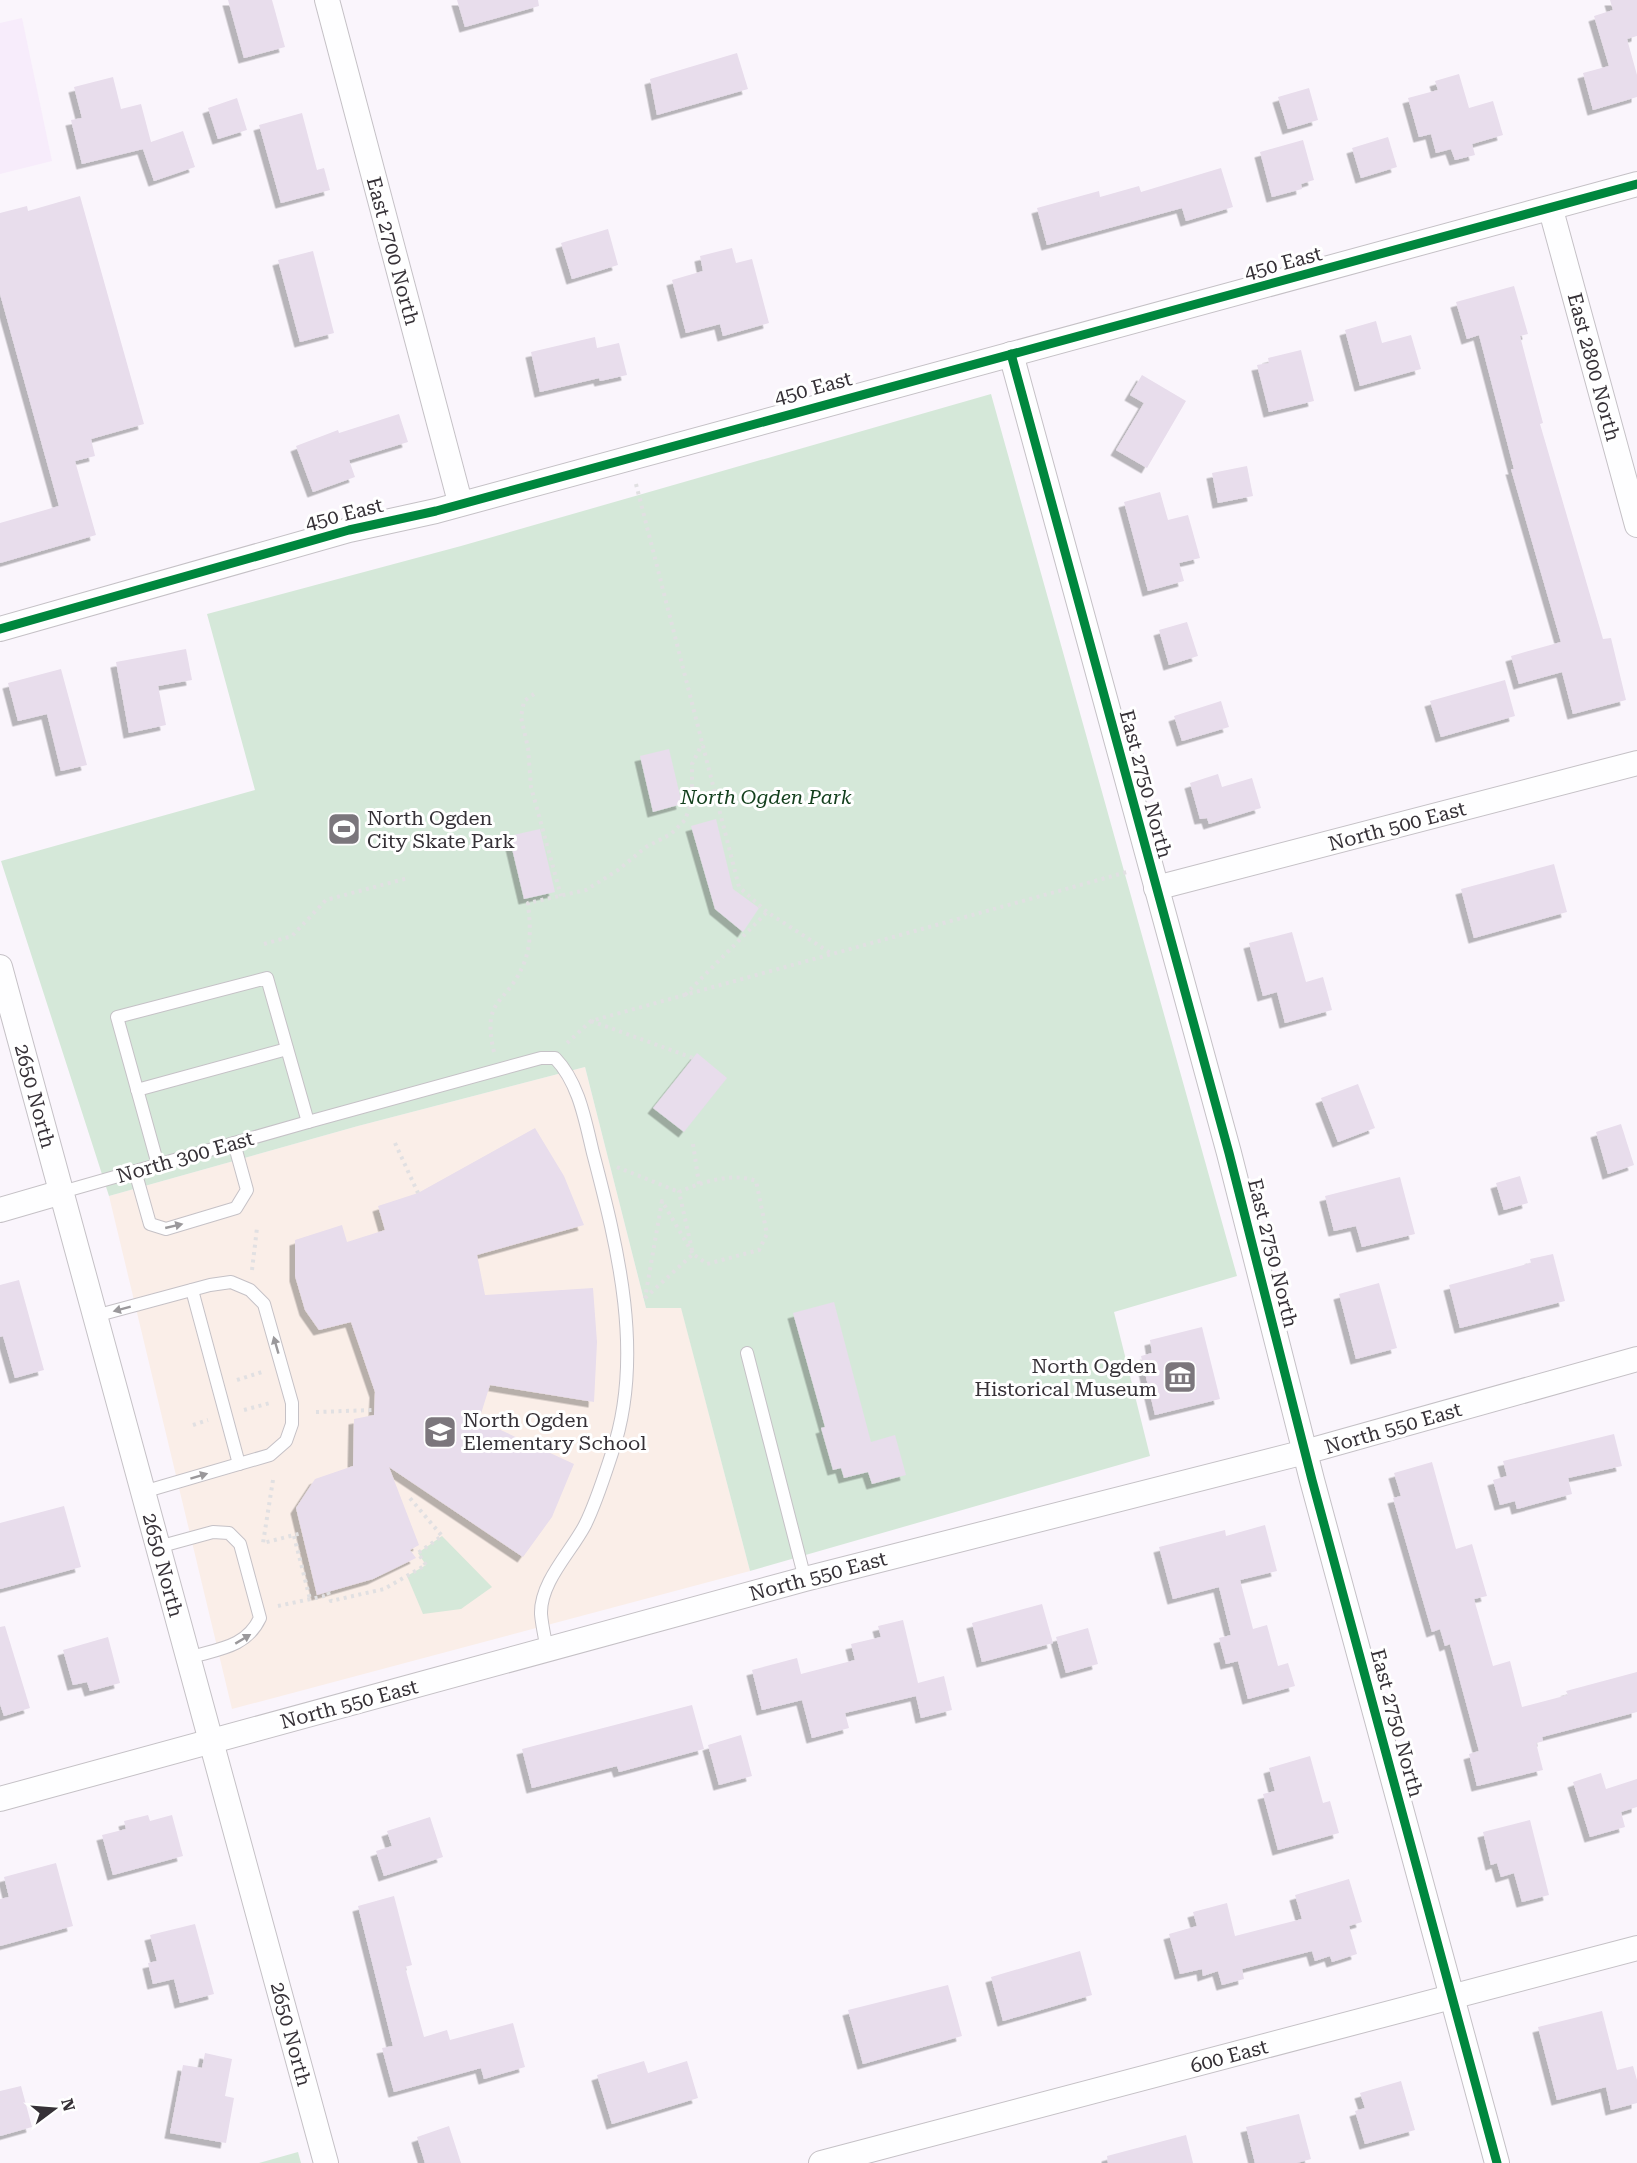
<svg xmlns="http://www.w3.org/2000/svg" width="1637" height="2163" font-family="'Roboto Serif',serif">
  <defs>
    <filter id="shadow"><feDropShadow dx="-5.5" dy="5.5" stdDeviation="0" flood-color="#0004"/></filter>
  </defs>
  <rect width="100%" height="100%" fill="#faf5fc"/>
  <path fill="#f7ecfb" d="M 22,18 L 52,161 L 0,174 L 0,23 Z"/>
  <path fill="#faeee8" d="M 585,1067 L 646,1308 L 681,1307 L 750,1571 L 232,1709 L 109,1196 L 358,1126 Z"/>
  <g fill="#d5e8d9">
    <path d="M 991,394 L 1237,1276 L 1114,1312 L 1150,1456 L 750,1571 L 681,1308 L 646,1308 L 585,1067 L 358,1126 L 109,1196 L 1,861 L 255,790 L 207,614 L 461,546 Z"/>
    <path d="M 442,1536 L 492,1587 L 461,1609 L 423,1614 L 407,1576 L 426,1565 L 418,1553 Z"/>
    <path d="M 298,2152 L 301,2163 L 259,2163 Z"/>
  </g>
  <g fill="#e8ddec" filter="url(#shadow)">
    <path d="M 228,0 L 272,0 L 285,47 L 244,58 Z"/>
    <path d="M 457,0 L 538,0 L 539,6 L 465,27 Z"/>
    <path d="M 1610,0 L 1637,0 L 1637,36 L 1627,39 L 1637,75 L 1637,97 L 1593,110 L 1583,73 L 1609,66 L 1594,16 L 1613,10 Z"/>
    <path d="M 737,53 L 748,89 L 657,115 L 650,79 Z"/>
    <path d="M 1459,74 L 1469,108 L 1493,101 L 1503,135 L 1472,144 L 1475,155 L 1455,160 L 1451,149 L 1436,153 L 1431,134 L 1419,137 L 1408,98 L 1438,90 L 1435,81 Z"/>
    <path d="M 113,77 L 121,109 L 141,104 L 151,142 L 183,131 L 195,167 L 154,181 L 143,149 L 82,164 L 71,120 L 82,118 L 74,87 Z"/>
    <path d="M 1309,88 L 1318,120 L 1288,129 L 1278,97 Z"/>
    <path d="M 237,98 L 247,130 L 218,139 L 208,108 Z"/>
    <path d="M 302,113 L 317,170 L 324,168 L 330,190 L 281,203 L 259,125 Z"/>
    <path d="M 1388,137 L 1397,167 L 1361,178 L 1352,148 Z"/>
    <path d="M 1303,140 L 1314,180 L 1301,184 L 1302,189 L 1272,197 L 1260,152 Z"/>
    <path d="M 1221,168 L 1233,207 L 1186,221 L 1182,208 L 1047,245 L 1037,208 L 1099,191 L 1100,197 L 1139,186 L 1141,192 Z"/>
    <path d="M 80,196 L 144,424 L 91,439 L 95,456 L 75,461 L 96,535 L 0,563 L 0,523 L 59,506 L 0,294 L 0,213 L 27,206 L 28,211 Z"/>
    <path d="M 608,229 L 618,265 L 572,279 L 561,243 Z"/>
    <path d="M 732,248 L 736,263 L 752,259 L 769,323 L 723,336 L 720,324 L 686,333 L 672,280 L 703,271 L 700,256 Z"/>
    <path d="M 313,251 L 334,333 L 300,342 L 278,260 Z"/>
    <path d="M 1514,286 L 1528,334 L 1520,336 L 1543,423 L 1540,424 L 1603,639 L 1611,638 L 1626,700 L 1573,714 L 1562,672 L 1519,684 L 1511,656 L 1561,642 L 1511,469 L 1514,469 L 1479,335 L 1467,339 L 1456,302 Z"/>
    <path d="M 1376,321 L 1382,343 L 1411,335 L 1421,369 L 1360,386 L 1345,330 Z"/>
    <path d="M 595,337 L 597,348 L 619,343 L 627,375 L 600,381 L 599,378 L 540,392 L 531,352 Z"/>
    <path d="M 1301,350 L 1314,401 L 1269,412 L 1257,365 L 1269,363 L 1268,358 Z"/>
    <path d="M 1142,375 L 1186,401 L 1147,468 L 1116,450 L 1144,403 L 1130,395 Z"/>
    <path d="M 399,414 L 408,442 L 349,460 L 355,477 L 313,492 L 296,446 L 338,430 L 339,433 Z"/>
    <path d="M 1247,466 L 1253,496 L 1218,503 L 1212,473 Z"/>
    <path d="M 1160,492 L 1168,520 L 1188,515 L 1200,558 L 1179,563 L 1184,581 L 1148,591 L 1124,502 Z"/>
    <path d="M 1187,622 L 1198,656 L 1169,665 L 1159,630 Z"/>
    <path d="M 186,649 L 192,680 L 158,686 L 166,725 L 129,733 L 116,662 Z"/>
    <path d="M 61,669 L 87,765 L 61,771 L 47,714 L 18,721 L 8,683 Z"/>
    <path d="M 1505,680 L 1515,716 L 1441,737 L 1430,701 Z"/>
    <path d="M 1221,701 L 1229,727 L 1182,741 L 1174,716 Z"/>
    <path d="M 669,749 L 682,804 L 653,812 L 640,756 Z"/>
    <path d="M 1218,774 L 1222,787 L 1252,778 L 1261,808 L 1209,824 L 1207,818 L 1200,819 L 1190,783 Z"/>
    <path d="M 716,819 L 733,889 L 759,908 L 743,932 L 715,909 L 691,826 Z"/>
    <path d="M 540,829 L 555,892 L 524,899 L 509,836 Z"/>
    <path d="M 1554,864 L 1567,912 L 1474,938 L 1461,889 Z"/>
    <path d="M 1292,932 L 1306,982 L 1323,977 L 1332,1010 L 1285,1023 L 1277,992 L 1263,996 L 1249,943 Z"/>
    <path d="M 697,1053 L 727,1078 L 684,1132 L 653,1108 Z"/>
    <path d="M 1358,1084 L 1375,1128 L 1338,1142 L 1321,1098 Z"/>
    <path d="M 1621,1124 L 1634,1165 L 1608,1174 L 1596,1132 Z"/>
    <path d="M 535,1128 L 564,1176 L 584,1225 L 477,1255 L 485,1295 L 593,1288 L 597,1342 L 594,1402 L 490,1385 L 479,1420 L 574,1464 L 552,1517 L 523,1557 L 389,1467 L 419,1545 L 410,1550 L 416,1558 L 373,1579 L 317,1595 L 296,1508 L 315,1479 L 353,1466 L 354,1419 L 374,1415 L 375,1392 L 351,1322 L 319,1330 L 305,1310 L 295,1276 L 295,1240 L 342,1225 L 347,1242 L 385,1230 L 378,1206 L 418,1193 Z"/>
    <path d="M 1520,1176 L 1528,1203 L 1504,1210 L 1496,1183 Z"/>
    <path d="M 1400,1177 L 1415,1234 L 1362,1247 L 1356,1226 L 1334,1231 L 1325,1196 Z"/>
    <path d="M 1553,1254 L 1565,1301 L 1460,1328 L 1449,1285 L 1531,1263 L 1530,1259 Z"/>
    <path d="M 19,1280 L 44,1370 L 15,1378 L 3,1336 L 0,1337 L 0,1285 Z"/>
    <path d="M 1379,1283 L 1397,1348 L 1356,1359 L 1339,1294 Z"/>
    <path d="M 834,1302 L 871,1442 L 895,1435 L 906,1475 L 872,1484 L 868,1472 L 844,1478 L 841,1468 L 833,1470 L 821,1428 L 825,1427 L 793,1313 Z"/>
    <path d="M 1202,1327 L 1220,1399 L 1155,1415 L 1141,1356 L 1152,1353 L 1150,1340 Z"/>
    <path d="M 1614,1434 L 1622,1466 L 1568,1478 L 1572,1494 L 1517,1509 L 1515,1501 L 1500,1505 L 1493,1480 L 1507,1476 L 1503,1461 Z"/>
    <path d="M 1432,1462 L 1456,1549 L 1472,1544 L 1487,1596 L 1474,1599 L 1493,1666 L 1510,1661 L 1522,1707 L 1568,1695 L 1566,1691 L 1637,1672 L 1637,1712 L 1542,1737 L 1543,1741 L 1536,1743 L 1543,1770 L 1477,1786 L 1469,1754 L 1479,1751 L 1450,1644 L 1445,1646 L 1440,1629 L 1432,1632 L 1393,1498 L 1401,1496 L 1394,1473 Z"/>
    <path d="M 64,1506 L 81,1567 L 0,1589 L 0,1523 Z"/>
    <path d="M 1265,1525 L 1277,1571 L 1240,1580 L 1253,1629 L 1267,1625 L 1278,1666 L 1288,1663 L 1295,1686 L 1248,1699 L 1238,1661 L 1226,1664 L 1219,1638 L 1231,1635 L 1219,1587 L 1173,1599 L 1159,1547 L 1225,1530 L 1226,1536 Z"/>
    <path d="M 1042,1604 L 1053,1643 L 982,1662 L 972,1623 Z"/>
    <path d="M 903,1620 L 918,1683 L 944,1676 L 952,1710 L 921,1718 L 916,1696 L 845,1713 L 849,1728 L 812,1738 L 802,1700 L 762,1710 L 752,1670 L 797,1658 L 801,1674 L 855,1660 L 851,1644 L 881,1637 L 878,1626 Z"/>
    <path d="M 5,1626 L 30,1708 L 4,1716 L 0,1704 L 0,1627 Z"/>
    <path d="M 1088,1628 L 1098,1664 L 1066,1673 L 1056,1637 Z"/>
    <path d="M 108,1637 L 120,1683 L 90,1691 L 87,1682 L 73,1685 L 63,1650 Z"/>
    <path d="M 692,1705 L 704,1749 L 619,1772 L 617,1766 L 532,1788 L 522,1749 Z"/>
    <path d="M 741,1735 L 752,1776 L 719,1785 L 708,1745 Z"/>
    <path d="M 1310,1756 L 1323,1803 L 1330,1801 L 1339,1833 L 1278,1850 L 1263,1794 L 1275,1791 L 1269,1768 Z"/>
    <path d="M 1601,1773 L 1606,1789 L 1637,1779 L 1637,1807 L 1621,1812 L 1625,1827 L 1590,1837 L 1573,1782 Z"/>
    <path d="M 148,1815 L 150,1821 L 172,1815 L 183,1856 L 113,1875 L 102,1835 L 126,1829 L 124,1821 Z"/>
    <path d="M 430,1817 L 443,1857 L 384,1876 L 376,1851 L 392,1846 L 387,1831 Z"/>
    <path d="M 1530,1820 L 1549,1895 L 1522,1902 L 1514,1873 L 1501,1877 L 1497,1863 L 1491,1865 L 1483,1832 Z"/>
    <path d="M 56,1863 L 73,1926 L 0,1946 L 0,1899 L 9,1897 L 4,1877 Z"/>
    <path d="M 1349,1879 L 1362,1922 L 1349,1926 L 1357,1954 L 1332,1962 L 1330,1956 L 1315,1961 L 1312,1951 L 1242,1969 L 1244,1979 L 1222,1985 L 1218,1971 L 1203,1976 L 1202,1969 L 1180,1974 L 1169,1934 L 1197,1926 L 1193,1912 L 1227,1903 L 1235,1936 L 1302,1919 L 1295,1895 Z"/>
    <path d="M 394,1896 L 412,1965 L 405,1967 L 424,2037 L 447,2030 L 450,2040 L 513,2023 L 525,2067 L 484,2079 L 481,2068 L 394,2092 L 382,2048 L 393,2046 L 358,1906 Z"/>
    <path d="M 195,1924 L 214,1994 L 180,2003 L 174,1979 L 153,1984 L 148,1963 L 157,1961 L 150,1935 Z"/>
    <path d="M 1080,1951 L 1092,1995 L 1003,2021 L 991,1977 Z"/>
    <path d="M 948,1985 L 962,2036 L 863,2064 L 848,2010 Z"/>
    <path d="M 1602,2011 L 1617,2070 L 1633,2066 L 1637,2080 L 1637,2103 L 1611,2110 L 1606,2087 L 1557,2100 L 1538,2027 Z"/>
    <path d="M 205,2053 L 232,2059 L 225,2096 L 234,2098 L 226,2143 L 170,2133 L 183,2065 L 202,2068 Z"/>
    <path d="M 644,2061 L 648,2073 L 687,2061 L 698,2098 L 612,2124 L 597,2075 Z"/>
    <path d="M 1401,2081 L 1415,2130 L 1365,2144 L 1355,2111 L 1365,2108 L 1360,2093 Z"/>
    <path d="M 21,2086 L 32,2127 L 0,2136 L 0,2091 Z"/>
    <path d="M 1299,2114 L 1311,2159 L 1297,2163 L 1255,2163 L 1246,2127 Z"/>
    <path d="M 449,2126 L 461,2163 L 425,2163 L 417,2137 Z"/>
    <path d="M 1186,2135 L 1193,2163 L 1108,2163 L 1107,2156 Z"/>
  </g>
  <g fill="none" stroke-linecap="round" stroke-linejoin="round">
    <defs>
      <g id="service">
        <path d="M 137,1090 L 287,1049"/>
        <path d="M 158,1165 L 117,1017 L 267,978 L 308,1122 L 541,1058 L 555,1058 C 579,1083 585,1120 593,1153 C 618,1248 645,1357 612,1453 C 604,1477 596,1503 585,1525 C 571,1552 540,1582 541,1614 C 542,1626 545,1638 547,1650"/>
        <path d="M 135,1171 L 150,1224 L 166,1229 L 236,1208 L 247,1190 L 234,1143"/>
        <path d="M 62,1192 L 308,1122"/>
        <path d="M 192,1290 L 239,1464"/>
        <path d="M 95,1316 L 210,1285 L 231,1282 L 250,1290 L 264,1304 L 292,1403 L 292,1424 L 286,1441 L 270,1455 L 143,1492"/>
        <path d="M 747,1353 L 805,1579"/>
        <path d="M 158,1547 L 213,1532 L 229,1533 L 240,1544 L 260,1618 C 246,1648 217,1649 188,1658"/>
      </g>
      <g id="minor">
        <path d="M 327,0 L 460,502"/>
        <path d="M 1551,210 L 1637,525"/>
        <path d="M 1011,354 L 1229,1153 L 1312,1480 L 1497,2163"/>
        <path d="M 0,629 L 349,530 L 436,511 L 1637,184"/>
        <path d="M 1156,888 L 1637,763"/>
        <path d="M 0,967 L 326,2163"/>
        <path d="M 0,1210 L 62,1192"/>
        <path d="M 0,1799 L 805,1579 L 1305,1452 L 1637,1359"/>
        <path d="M 821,2163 L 1637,1948"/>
      </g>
    </defs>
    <use href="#service" stroke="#c5c1c6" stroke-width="14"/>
    <use href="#minor" stroke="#c5c1c6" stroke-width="26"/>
    <g stroke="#e1e0e2" stroke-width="4" stroke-dasharray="3 4.5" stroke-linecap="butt">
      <path d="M 636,484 L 739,887 L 767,912 L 832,954"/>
      <path d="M 534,694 L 524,701 L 521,717 L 528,748 L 531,787 L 561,896"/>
      <path d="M 264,944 L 292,936 L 326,900 L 408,878"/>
      <path d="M 685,995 L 767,912"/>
      <path d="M 591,1021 L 693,1058"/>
      <path d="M 567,1043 L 591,1021 L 1127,872"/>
      <path d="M 494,1052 C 481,996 507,1006 524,963 C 532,943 530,924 528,903 L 586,890 L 618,870 L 646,847 L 671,834 L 685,820 L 692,801 L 692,764 L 702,744"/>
      <path d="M 395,1143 L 418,1193"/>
      <path d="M 693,1144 L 699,1184"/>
      <path d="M 617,1167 L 679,1192"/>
      <path d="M 252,1270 L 257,1228"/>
      <path d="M 645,1298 L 693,1254 L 707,1264 L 759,1250 L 767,1234 L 756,1181 C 732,1172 702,1182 679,1192 L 693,1254 L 662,1201 L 645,1298"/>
      <path d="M 237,1380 L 262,1372"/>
      <path d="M 244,1410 L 270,1403"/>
      <path d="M 316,1412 L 374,1410"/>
      <path d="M 193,1425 L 208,1420"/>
      <path d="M 273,1480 L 263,1543 L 302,1533"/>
      <path d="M 294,1536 L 310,1599"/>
      <path d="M 328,1592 L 331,1601 L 384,1589 L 426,1565 L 418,1553 L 442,1536 L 409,1497"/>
      <path d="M 278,1606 L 329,1595"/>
    </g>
    <use href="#service" stroke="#fefeff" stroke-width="12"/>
    <use href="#minor" stroke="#fefeff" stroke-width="24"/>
    <defs>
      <g id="cycleway">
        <path d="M 1011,354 L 1229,1153 L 1312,1480 L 1497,2163"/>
        <path d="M 0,629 L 349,530 L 436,511 L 1637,184"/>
      </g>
    </defs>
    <use href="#cycleway" stroke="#fff" stroke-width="13"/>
    <use href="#cycleway" stroke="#00873e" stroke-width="9"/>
  </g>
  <defs><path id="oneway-solid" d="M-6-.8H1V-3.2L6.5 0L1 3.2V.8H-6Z" transform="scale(1.5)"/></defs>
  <g fill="#9a989b">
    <use href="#oneway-solid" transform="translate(174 1226) rotate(-13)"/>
    <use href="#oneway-solid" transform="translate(122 1309) rotate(165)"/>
    <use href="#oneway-solid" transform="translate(276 1345) rotate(-106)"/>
    <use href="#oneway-solid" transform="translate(199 1476) rotate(-17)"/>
    <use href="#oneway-solid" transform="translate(243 1639) rotate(-31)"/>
  </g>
  <defs>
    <symbol id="stadium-square" viewBox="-11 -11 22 22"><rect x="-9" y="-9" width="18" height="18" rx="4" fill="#7b767c" stroke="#fff"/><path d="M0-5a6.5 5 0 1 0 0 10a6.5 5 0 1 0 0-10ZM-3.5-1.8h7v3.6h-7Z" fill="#fff"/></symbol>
    <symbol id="museum-square" viewBox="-11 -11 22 22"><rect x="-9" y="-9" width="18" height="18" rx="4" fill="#7b767c" stroke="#fff"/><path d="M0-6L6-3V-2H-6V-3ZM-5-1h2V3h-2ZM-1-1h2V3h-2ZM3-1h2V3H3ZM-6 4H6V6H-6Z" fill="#fff"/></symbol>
    <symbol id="school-square" viewBox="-11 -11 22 22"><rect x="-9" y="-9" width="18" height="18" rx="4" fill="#7b767c" stroke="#fff"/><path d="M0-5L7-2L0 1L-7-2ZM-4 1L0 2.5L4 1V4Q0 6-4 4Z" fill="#fff"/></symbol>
  </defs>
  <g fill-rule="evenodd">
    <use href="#stadium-square" x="325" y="810" width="38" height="38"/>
    <use href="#museum-square" x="1161" y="1358" width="38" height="38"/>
    <use href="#school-square" x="421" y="1413" width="38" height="38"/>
  </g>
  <g text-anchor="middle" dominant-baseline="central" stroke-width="6" stroke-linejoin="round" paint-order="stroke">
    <g font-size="20" fill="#363137" stroke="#fff">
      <text transform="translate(393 251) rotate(75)">East 2700 North</text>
      <text transform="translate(1283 263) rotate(-15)">450 East</text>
      <text transform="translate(1594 367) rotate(75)">East 2800 North</text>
      <text transform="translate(813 388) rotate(-15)">450 East</text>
      <text transform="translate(344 514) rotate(-14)">450 East</text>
      <text transform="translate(1146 784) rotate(75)">East 2750 North</text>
      <text transform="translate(1397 826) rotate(-15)">North 500 East</text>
      <text transform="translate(35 1096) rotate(75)">2650 North</text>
      <text transform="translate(185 1157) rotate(-16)">North 300 East</text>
      <text transform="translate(1273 1253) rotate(76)">East 2750 North</text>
      <text transform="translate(1393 1428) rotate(-16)">North 550 East</text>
      <text transform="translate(163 1565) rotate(75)">2650 North</text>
      <text transform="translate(818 1576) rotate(-15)">North 550 East</text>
      <text transform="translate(349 1704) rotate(-15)">North 550 East</text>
      <text transform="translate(1397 1723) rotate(75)">East 2750 North</text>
      <text transform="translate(291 2034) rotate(75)">2650 North</text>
      <text transform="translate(1229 2056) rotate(-15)">600 East</text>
    </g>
    <g font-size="20" font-style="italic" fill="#14401e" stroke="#fff">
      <text x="766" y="797">North Ogden Park</text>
    </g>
    <g font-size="20" fill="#363137" stroke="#fff" text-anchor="start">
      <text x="367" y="818">North Ogden<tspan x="367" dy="23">City Skate Park</tspan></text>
      <text x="1157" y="1366" text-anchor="end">North Ogden<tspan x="1157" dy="23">Historical Museum</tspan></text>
      <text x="463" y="1420">North Ogden<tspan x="463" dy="23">Elementary School</tspan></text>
    </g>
  </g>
  <g transform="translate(54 2109) rotate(74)" stroke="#ffffff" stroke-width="4.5" paint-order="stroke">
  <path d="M0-4.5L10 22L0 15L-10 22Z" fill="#363137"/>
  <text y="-9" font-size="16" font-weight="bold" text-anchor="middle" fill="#363137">N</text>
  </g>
</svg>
